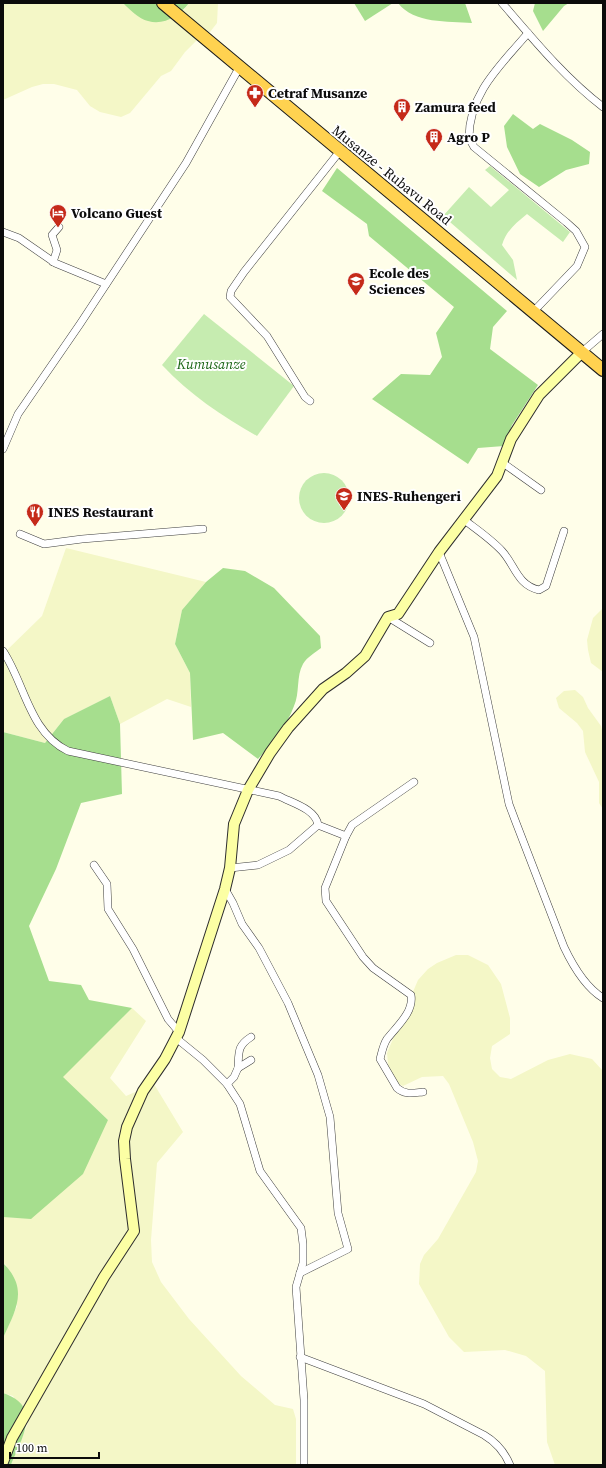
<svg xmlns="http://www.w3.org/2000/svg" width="606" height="1468" font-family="'Source Serif 4',serif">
  <rect width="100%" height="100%" fill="#fffee9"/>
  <g fill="#f4f7c7">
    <path d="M 3,3 L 123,3 L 131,10 L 184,10 L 189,3 L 218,3 L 217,23 L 210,32 L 200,37 L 185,52 L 171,71 L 161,76 L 130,113 L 121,117 L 100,112 L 90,106 L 77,90 L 54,84 L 43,84 L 32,87 L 3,100 Z"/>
    <path d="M 66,548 L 206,582 L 182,610 L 175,644 L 190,673 L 191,707 L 167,699 L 120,724 L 110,696 L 64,719 L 45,743 L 3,732 L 3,654 L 42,616 Z"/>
    <path d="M 603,608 L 603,672 L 591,663 L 588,650 L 587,640 L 593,618 Z"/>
    <path d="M 575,690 L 583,697 L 588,708 L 601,726 L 603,734 L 603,809 L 599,803 L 599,782 L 585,752 L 583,731 L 577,723 L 559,708 L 556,698 L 564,691 Z"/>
    <path d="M 456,955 L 468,955 L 488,965 L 501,984 L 510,1018 L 510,1034 L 492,1046 L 490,1058 L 492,1069 L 500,1077 L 511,1079 L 548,1060 L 570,1054 L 592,1059 L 603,1071 L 603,1465 L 555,1465 L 547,1442 L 545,1371 L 526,1356 L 505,1350 L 464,1352 L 449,1337 L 419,1284 L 420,1264 L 424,1255 L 438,1239 L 476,1172 L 478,1161 L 473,1142 L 449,1084 L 443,1076 L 422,1077 L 403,1086 L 394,1082 L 389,1073 L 387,1053 L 418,980 L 428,969 L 437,963 Z"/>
    <path d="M 132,1008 L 146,1021 L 110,1078 L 126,1096 L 154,1084 L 183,1132 L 157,1163 L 151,1240 L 152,1262 L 161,1282 L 189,1319 L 241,1376 L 275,1405 L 293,1409 L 296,1419 L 296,1465 L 11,1465 L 28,1423 L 13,1396 L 3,1393 L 3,1338 L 17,1306 L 6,1265 L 3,1263 L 3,1217 L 31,1218 L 108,1120 L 62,1077 Z"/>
  </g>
  <g fill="#c6ecb0">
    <path d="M 490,166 L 570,232 L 563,242 L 527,214 C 516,223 506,231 502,245 L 513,260 L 517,280 L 443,216 L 469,187 L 491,207 L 509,190 L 485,170 Z"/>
    <path d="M 204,314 L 294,386 L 257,436 C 222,416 190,395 162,365 Z"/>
    <circle cx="324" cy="498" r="25"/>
  </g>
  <g fill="#a6de8e">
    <path d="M 123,3 L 189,3 C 180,15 164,26 148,21 C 139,19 129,9 123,3 Z"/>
    <path d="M 354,3 L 393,3 L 365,21 Z"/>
    <path d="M 398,3 L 465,3 L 472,23 C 448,21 414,24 398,3 Z"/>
    <path d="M 535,3 L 569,3 L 564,6 L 543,31 L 533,11 Z"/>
    <path d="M 513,114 L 533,129 L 540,124 L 572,140 L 590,152 L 589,164 L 566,170 L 539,187 L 520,174 L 507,147 L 504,126 Z"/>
    <path d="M 337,168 L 507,311 L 493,327 L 490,349 L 538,385 L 512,425 L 504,446 L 478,448 L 468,464 L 372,399 L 401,374 L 430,375 L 442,357 L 436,333 L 454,307 L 369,236 L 367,224 L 322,191 Z"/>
    <path d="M 223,568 L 245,571 L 274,588 L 320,636 L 321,648 C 316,652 307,657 303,664 C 296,676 300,693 294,706 C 287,726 272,743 258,759 L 223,733 L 193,740 L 190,673 L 175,644 L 182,610 L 206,582 Z"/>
    <path d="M 110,696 L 120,724 L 122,794 L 81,803 L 56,869 L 29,926 L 49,981 L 81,985 L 89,1000 L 132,1008 L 63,1077 L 108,1120 L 83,1174 L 31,1219 L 3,1217 L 3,732 L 45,743 L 64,719 Z"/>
    <path d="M 3,1263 C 29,1289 16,1309 3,1338 Z"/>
    <path d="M 3,1393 C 43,1406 22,1438 11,1465 L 3,1465 Z"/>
  </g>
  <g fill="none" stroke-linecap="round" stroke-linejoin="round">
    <defs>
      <g id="minor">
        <path d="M 502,3 C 533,39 565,78 603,107"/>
        <path d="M 528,33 C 501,65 469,93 469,138 L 474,147 L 566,222 L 576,231 L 585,247 L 577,266 L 533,312"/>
        <path d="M 3,232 L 19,238 L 55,263 L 106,284"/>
        <path d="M 53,262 L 57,250 L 52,235 L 59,227"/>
        <path d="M 582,352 L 603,334"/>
        <path d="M 310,401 L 305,397 L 267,336 L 230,297 L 231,291 L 244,272 L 340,151"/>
        <path d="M 3,449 L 18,414 L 80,324 L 186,163 L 239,68"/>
        <path d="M 503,463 L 541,490"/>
        <path d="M 463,519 C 476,529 491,539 502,551 C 515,565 517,585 539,590 L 546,586 L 564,531"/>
        <path d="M 20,534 L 44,544 L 82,539 L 203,529"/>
        <path d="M 439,552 L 474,637 L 509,804 L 515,820 L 564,947 C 573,966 585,987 603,998"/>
        <path d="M 388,617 L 430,643"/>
        <path d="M 3,651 C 25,684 29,732 68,751 L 279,796 C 292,803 316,809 318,825"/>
        <path d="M 346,836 L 325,888 L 326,901 L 363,957 L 373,968 L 411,995 C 414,1012 397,1026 387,1039 C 383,1045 382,1052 380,1059 L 397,1088 C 405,1095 413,1093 423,1092"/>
        <path d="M 94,865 L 107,884 L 108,909 L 133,949 L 168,1019 L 179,1032"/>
        <path d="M 230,868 L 258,865 L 289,850 L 318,825 L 346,836 L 352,825 L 414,782"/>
        <path d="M 225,889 L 233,903 L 242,924 L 259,948 L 288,1003 L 318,1075 L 330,1117 L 338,1213 L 348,1249 L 300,1273"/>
        <path d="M 176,1038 L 203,1060 L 227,1084 L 240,1104 L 260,1171 L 301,1228 L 303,1244 L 303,1263 L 296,1287 L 304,1400 L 304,1465"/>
        <path d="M 238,1068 C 239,1052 237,1046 251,1037"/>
        <path d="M 227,1084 L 234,1077 L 238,1068 L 251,1060"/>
        <path d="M 300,1357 L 424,1404 L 484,1435 C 496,1442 505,1453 510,1465"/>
      </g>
      <path id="secondary" d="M 3,1462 L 12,1438 L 104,1277 L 134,1231 L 125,1159 L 124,1141 L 127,1127 L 143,1091 L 165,1059 L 179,1032 L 225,889 L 230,868 L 234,824 L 248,790 L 270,753 L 288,728 L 323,689 L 346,673 L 365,656 L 388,617 L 398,614 L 439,552 L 497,476 L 511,439 L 539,395 L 582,352"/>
      <path id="trunk" d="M 163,3 L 603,370"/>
    </defs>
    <use href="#minor" stroke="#3e3e3e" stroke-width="8"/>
    <use href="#secondary" stroke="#2d2d2d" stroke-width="12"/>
    <use href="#trunk" stroke="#1c1c1c" stroke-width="14"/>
    <use href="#minor" stroke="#fff" stroke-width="7"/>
    <use href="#secondary" stroke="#fcffa4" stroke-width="10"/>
    <use href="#trunk" stroke="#ffd250" stroke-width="12"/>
  </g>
  <defs>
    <symbol id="pharmacy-pin" viewBox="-11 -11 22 30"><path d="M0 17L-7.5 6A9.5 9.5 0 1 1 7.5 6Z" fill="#c52a19" stroke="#fff"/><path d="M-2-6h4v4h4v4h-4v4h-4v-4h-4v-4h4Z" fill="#fff"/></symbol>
    <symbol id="building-pin" viewBox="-11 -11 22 30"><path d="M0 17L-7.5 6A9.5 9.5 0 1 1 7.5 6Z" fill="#c52a19" stroke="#fff"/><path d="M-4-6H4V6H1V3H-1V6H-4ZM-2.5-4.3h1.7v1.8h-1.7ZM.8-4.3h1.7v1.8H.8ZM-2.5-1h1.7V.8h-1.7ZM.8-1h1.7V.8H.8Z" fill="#fff"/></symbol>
    <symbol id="hotel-pin" viewBox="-11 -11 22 30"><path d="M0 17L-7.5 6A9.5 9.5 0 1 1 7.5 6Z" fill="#c52a19" stroke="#fff"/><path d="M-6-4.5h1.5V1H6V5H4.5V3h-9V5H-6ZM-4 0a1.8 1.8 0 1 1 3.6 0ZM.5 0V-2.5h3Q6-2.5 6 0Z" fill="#fff"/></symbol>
    <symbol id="school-pin" viewBox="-11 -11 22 30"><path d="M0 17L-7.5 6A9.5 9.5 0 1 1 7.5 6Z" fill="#c52a19" stroke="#fff"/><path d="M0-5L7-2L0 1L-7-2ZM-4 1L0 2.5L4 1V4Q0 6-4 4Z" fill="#fff"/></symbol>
    <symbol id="university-pin" viewBox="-11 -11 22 30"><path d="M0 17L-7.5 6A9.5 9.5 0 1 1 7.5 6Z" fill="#c52a19" stroke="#fff"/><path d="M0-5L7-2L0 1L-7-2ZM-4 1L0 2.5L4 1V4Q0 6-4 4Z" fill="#fff"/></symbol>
    <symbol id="restaurant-pin" viewBox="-11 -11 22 30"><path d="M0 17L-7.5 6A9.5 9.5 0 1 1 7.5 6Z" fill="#c52a19" stroke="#fff"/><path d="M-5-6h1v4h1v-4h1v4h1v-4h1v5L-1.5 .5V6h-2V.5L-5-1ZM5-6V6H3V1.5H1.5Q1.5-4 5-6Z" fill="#fff"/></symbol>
  </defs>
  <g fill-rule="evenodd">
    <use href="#pharmacy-pin" x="245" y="83" width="20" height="27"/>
    <use href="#building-pin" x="392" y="97" width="20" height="27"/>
    <use href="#building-pin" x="424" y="127" width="20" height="27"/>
    <use href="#hotel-pin" x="48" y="203" width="20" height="27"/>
    <use href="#school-pin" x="346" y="271" width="20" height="27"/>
    <use href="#university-pin" x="334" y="486" width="20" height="27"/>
    <use href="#restaurant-pin" x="25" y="502" width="20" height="27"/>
  </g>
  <g text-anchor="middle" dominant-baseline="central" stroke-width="4" stroke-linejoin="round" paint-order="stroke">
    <g font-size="14" font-weight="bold" fill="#0b0b0b" stroke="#fff" text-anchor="start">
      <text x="268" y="93">Cetraf Musanze</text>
      <text x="415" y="107">Zamura feed</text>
      <text x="447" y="137">Agro P</text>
      <text x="71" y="213">Volcano Guest</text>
      <text x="369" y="273">Ecole des<tspan x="369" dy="16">Sciences</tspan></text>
      <text x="357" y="496">INES-Ruhengeri</text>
      <text x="48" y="512">INES Restaurant</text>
    </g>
    <g font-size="14" fill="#0b0b0b" stroke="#fff">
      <text transform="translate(392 175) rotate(39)">Musanze - Rubavu Road</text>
    </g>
    <g font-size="14" font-style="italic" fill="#1c6717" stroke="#fff">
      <text x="211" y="364">Kumusanze</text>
    </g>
  </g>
  <rect width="606" height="1468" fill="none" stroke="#0b0b0b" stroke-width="8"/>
  <path d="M10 1452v6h89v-6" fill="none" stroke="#0b0b0b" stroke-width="2"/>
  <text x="16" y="1452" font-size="12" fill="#0b0b0b" stroke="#ffffff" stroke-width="3" paint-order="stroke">100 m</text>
</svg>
